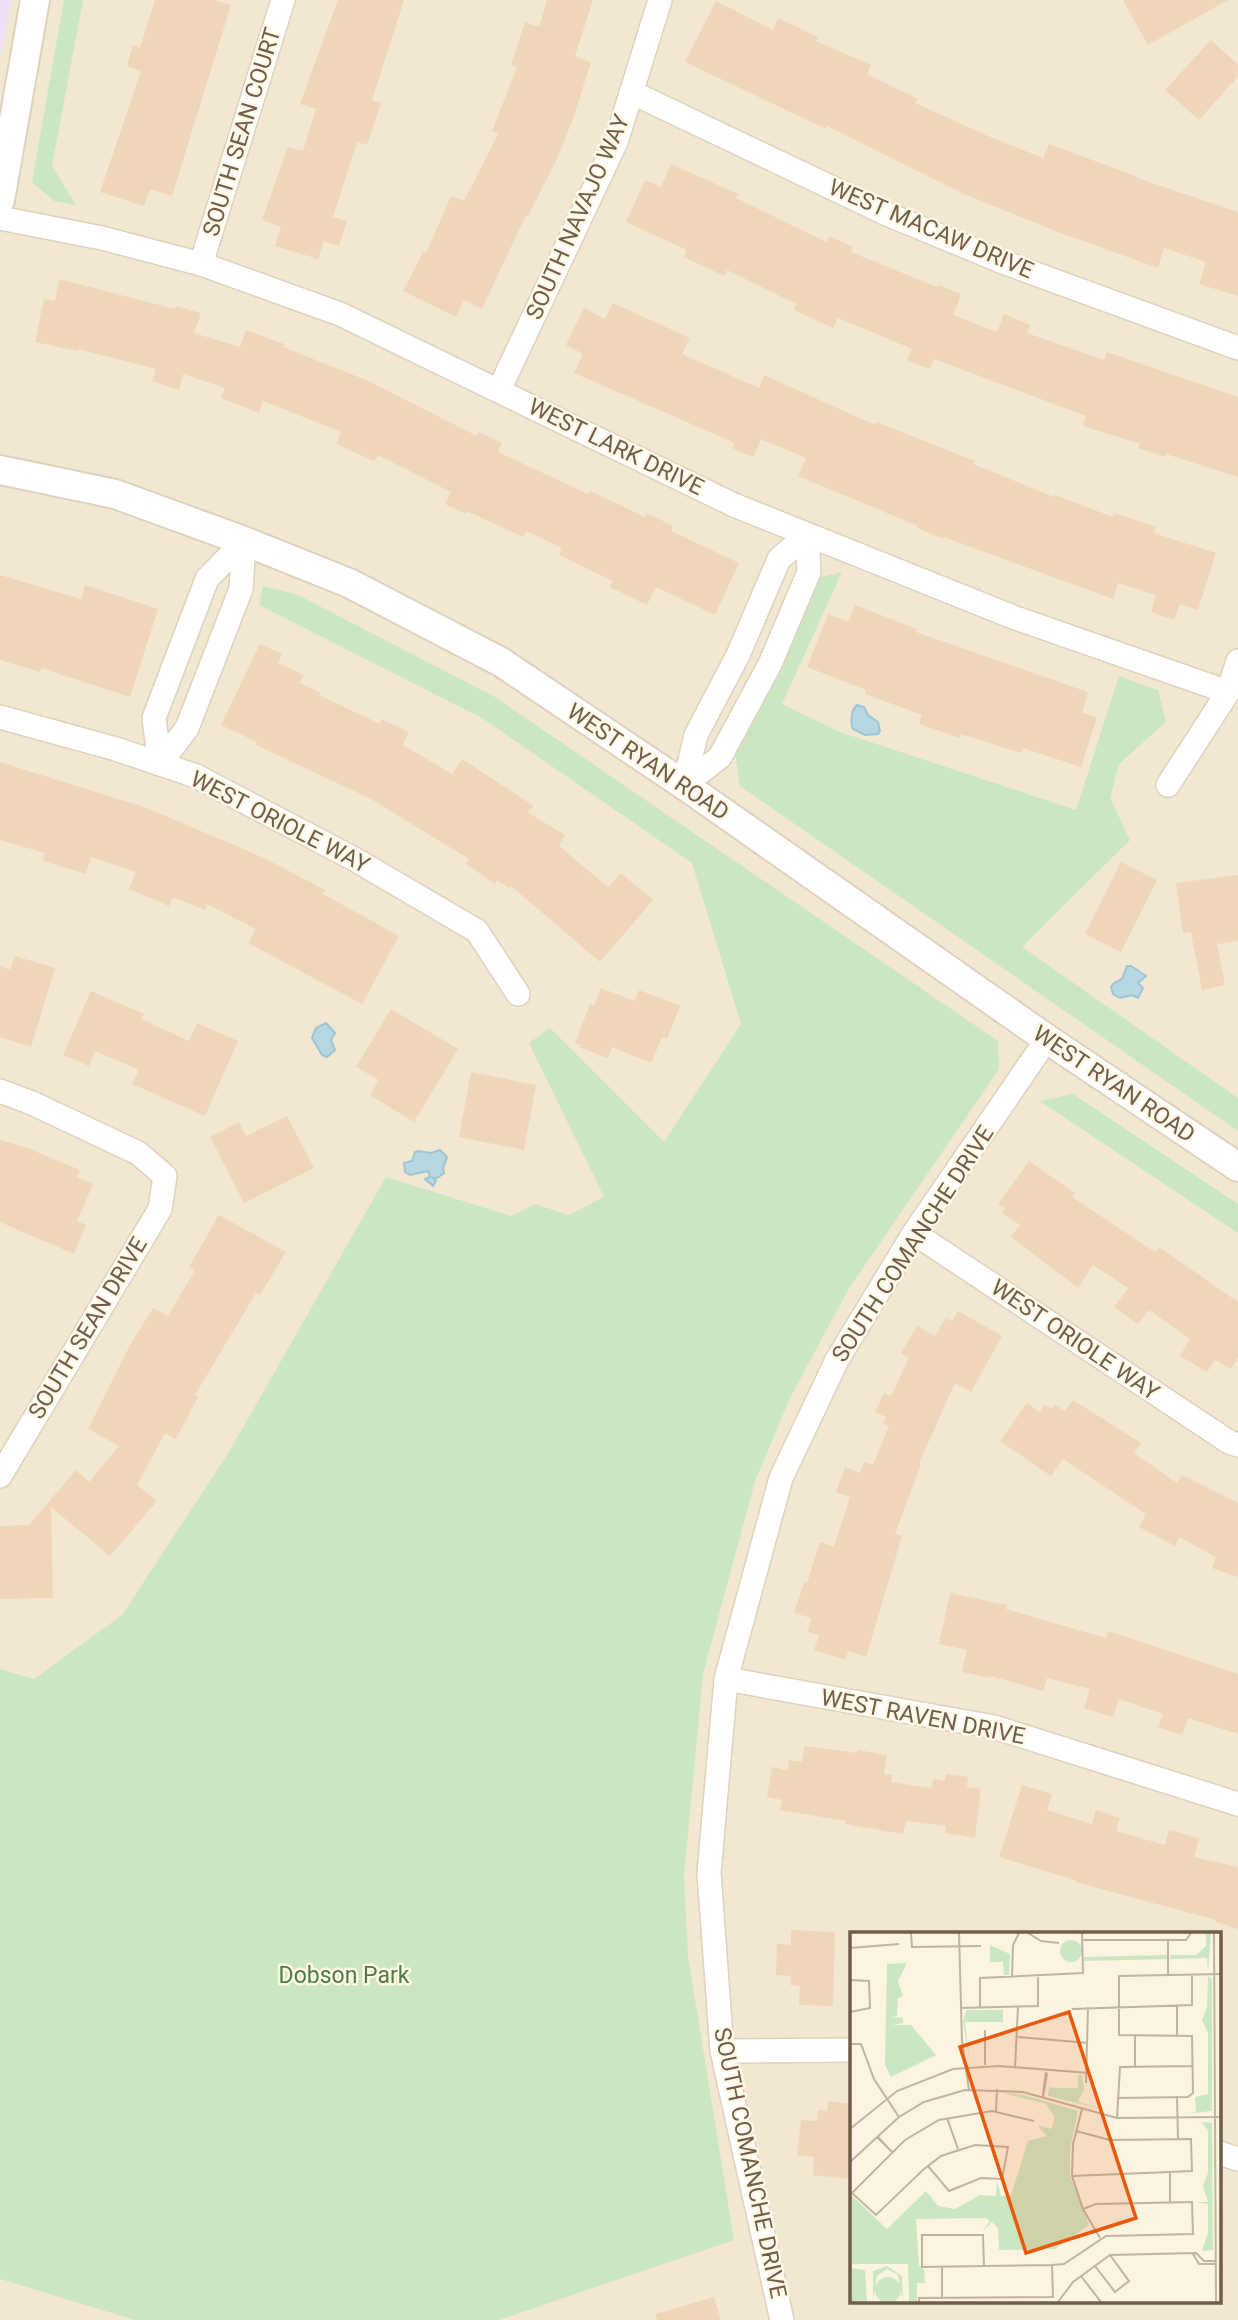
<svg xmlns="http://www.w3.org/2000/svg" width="1238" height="2320" font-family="Roboto,sans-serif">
  <rect width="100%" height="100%" fill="#fbf4e1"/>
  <path fill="#f2e7d0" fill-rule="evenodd" d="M 12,0 L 1238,0 L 1238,2320 L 0,2320 L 0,52 ZM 851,1933 L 1219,1933 L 1219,2301 L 851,2301 Z"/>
  <path fill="#f1def7" d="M 0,0 L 12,0 L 1,53 L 0,52 Z"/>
  <g fill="#cbe7c1">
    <path d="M 64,0 L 83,0 L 52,166 L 76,205 L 54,201 L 32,182 Z"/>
    <path d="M 842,572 L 782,704 L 840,732 L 1076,810 L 1119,676 L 1158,690 L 1166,722 L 1119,764 L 1110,798 L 1130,840 L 1022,947 L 1238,1098 L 1238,1131 L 740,786 L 735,752 L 818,578 Z"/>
    <path d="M 263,586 L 296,594 L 495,697 L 998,1041 L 999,1069 L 848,1290 L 790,1398 L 755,1481 L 703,1674 L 684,1876 L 688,1956 L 734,2240 L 499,2320 L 135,2320 L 0,2279 L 0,1669 L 34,1679 L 122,1615 L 229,1452 L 386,1177 L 511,1216 L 535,1204 L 569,1215 L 604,1197 L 529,1043 L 550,1028 L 664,1142 L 741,1024 L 692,863 L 482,718 L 259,605 Z"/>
    <path d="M 1073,1094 L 1238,1204 L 1238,1233 L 1040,1101 Z"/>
  </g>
  <g fill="#b7d7e3" stroke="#9ec5d5" stroke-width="2">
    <path d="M 857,705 L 864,707 L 868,715 L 878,722 L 880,731 L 878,734 L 865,735 L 853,729 C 850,722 851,710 857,705 Z"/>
    <path d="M 1127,966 L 1131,966 L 1146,976 L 1138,983 L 1143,988 L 1138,998 L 1132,995 L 1120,998 L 1113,994 L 1111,987 L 1114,983 L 1122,979 Z"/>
    <path d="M 326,1023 L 335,1033 L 331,1040 L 335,1050 L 327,1057 L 322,1055 L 312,1038 L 316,1028 Z"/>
    <path d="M 440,1150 L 447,1157 L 443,1168 L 444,1173 L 437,1178 L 433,1178 L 436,1181 L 433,1186 L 425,1179 L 430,1177 L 428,1171 L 410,1175 L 405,1172 L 404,1163 L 412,1161 L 415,1152 L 418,1151 L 431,1153 Z"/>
  </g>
  <g fill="#efd6ba">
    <path d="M 155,0 L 214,0 L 231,5 L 172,196 L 150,189 L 144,206 L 100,192 L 141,71 L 127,66 L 133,45 L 140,48 Z"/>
    <path d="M 338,0 L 404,0 L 372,100 L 381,103 L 367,145 L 357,142 L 333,217 L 347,221 L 339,246 L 324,241 L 318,259 L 275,246 L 281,227 L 262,220 L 288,147 L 303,151 L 316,109 L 300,104 Z"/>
    <path d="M 547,0 L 593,0 L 575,56 L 591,62 L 574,116 L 558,157 L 528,216 L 526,215 L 482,309 L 464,300 L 456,317 L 403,291 L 423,252 L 426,253 L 451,196 L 464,201 L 498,134 L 492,131 L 517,67 L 511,65 L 525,22 L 539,27 Z"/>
    <path d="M 1123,0 L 1228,0 L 1148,45 Z"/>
    <path d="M 716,1 L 773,30 L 778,18 L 818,37 L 816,41 L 871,65 L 867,74 L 918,99 L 915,103 L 988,136 L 1043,158 L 1049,144 L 1138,177 L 1137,178 L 1238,212 L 1238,296 L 1199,284 L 1206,262 L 1164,248 L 1158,268 L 1061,233 L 964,194 L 827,126 L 826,129 L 685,62 Z"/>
    <path d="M 1211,40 L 1238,65 L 1238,76 L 1199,120 L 1165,90 Z"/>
    <path d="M 671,164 L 738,194 L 736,198 L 826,242 L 829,236 L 853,247 L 851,252 L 937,287 L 938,285 L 961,294 L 953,315 L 997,332 L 1004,314 L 1030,325 L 1027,333 L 1104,360 L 1107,352 L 1238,397 L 1238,477 L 1166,454 L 1165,457 L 1138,448 L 1140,444 L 1083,426 L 1086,416 L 934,359 L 930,369 L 907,360 L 912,349 L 838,318 L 833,328 L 794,310 L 796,304 L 727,270 L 724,276 L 684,257 L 687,250 L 626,222 L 645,180 L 661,187 Z"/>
    <path d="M 59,279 L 175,309 L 176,306 L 201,313 L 194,333 L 240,347 L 246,330 L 284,344 L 283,347 L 366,380 L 477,436 L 479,432 L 502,443 L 498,452 L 588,494 L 590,491 L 645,517 L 647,513 L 673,526 L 671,531 L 739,563 L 715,615 L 656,587 L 647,605 L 610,587 L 613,581 L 559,555 L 562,548 L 526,531 L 523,537 L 467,511 L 466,514 L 445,504 L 451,492 L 378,455 L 374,461 L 336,444 L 341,432 L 263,401 L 259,413 L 221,398 L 225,388 L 183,374 L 179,390 L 152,381 L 156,369 L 78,349 L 78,351 L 35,342 L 44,299 L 55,301 Z"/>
    <path d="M 613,303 L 690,338 L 682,354 L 759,388 L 764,375 L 875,425 L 876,422 L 975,461 L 973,464 L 1054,497 L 1055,495 L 1113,517 L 1114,513 L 1156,527 L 1154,533 L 1216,553 L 1198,610 L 1180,604 L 1174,620 L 1151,612 L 1156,595 L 1118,583 L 1113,599 L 944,537 L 943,539 L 917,528 L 918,526 L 798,476 L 806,458 L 761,439 L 753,457 L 732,448 L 735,443 L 574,373 L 583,354 L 566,345 L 584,308 L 605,319 Z"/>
    <path d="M 0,575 L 81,599 L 85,585 L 158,609 L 130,697 L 41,668 L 40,672 L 0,660 Z"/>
    <path d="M 855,605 L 917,629 L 916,632 L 1088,692 L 1082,713 L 1097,717 L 1081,767 L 1023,748 L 1021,753 L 961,734 L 960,738 L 919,724 L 922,715 L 865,694 L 866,690 L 807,667 L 828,614 L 848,622 Z"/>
    <path d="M 260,644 L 282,654 L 278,663 L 304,675 L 300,683 L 321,693 L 319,695 L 380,724 L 381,719 L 409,732 L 403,745 L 452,774 L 462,759 L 534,806 L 527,812 L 565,835 L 559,846 L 608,887 L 621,873 L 653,900 L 600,962 L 511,886 L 509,888 L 497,880 L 495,884 L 466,864 L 469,859 L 371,799 L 256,745 L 257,742 L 221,725 Z"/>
    <path d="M 0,762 L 147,808 L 264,858 L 325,890 L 323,894 L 399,936 L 362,1004 L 248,943 L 256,929 L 207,904 L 205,910 L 173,897 L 169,906 L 129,889 L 136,872 L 91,857 L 86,874 L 43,861 L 45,853 L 0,840 Z"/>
    <path d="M 1121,862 L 1157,880 L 1121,952 L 1085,934 Z"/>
    <path d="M 1238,875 L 1238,941 L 1217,944 L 1225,985 L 1202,990 L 1191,932 L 1183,933 L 1176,883 Z"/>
    <path d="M 15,956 L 55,968 L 31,1047 L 0,1037 L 0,966 L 10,970 Z"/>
    <path d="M 601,988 L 635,1001 L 639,990 L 680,1006 L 667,1039 L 662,1037 L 651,1063 L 612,1047 L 608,1058 L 579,1047 L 581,1045 L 575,1043 L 590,1004 L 594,1006 Z"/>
    <path d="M 91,991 L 144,1014 L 141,1019 L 189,1041 L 197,1023 L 238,1041 L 205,1116 L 132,1084 L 139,1070 L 95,1051 L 89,1066 L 63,1055 Z"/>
    <path d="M 391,1009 L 458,1049 L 414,1122 L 370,1095 L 379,1080 L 356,1067 Z"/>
    <path d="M 471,1072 L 536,1085 L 524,1150 L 459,1137 Z"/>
    <path d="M 287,1116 L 314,1168 L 244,1203 L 210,1137 L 239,1122 L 246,1136 Z"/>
    <path d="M 0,1140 L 27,1148 L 80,1170 L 77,1177 L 93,1184 L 77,1221 L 86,1225 L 74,1254 L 0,1222 Z"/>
    <path d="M 1029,1161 L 1075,1193 L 1072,1197 L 1155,1252 L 1159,1247 L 1238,1302 L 1238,1357 L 1231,1369 L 1215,1360 L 1207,1372 L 1180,1356 L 1190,1339 L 1149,1310 L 1138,1324 L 1114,1307 L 1128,1288 L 1093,1265 L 1078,1288 L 1011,1237 L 1020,1225 L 1002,1213 L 1005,1208 L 998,1204 Z"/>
    <path d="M 219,1215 L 286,1252 L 260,1295 L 256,1293 L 195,1395 L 198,1397 L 176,1439 L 165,1433 L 137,1485 L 157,1501 L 110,1556 L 51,1507 L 53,1598 L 0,1599 L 0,1526 L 29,1525 L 76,1470 L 89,1482 L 119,1446 L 88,1429 L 130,1345 L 153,1308 L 168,1316 L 195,1270 L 189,1267 Z"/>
    <path d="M 958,1311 L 1002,1336 L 971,1392 L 955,1383 L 919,1463 L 921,1464 L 895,1534 L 902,1536 L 866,1657 L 848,1651 L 846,1660 L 814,1650 L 819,1635 L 808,1632 L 811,1618 L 794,1613 L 804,1583 L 807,1583 L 820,1542 L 834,1547 L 850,1497 L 836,1492 L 845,1467 L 860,1473 L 864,1462 L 873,1465 L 889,1426 L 883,1424 L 886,1417 L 875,1412 L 884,1393 L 891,1396 L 909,1358 L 901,1353 L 917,1326 L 935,1336 L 946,1318 L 952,1321 Z"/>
    <path d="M 1073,1400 L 1141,1443 L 1134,1453 L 1177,1483 L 1182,1475 L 1238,1503 L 1238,1577 L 1212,1568 L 1216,1557 L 1179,1537 L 1175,1546 L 1139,1527 L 1146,1514 L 1063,1459 L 1051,1476 L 1000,1441 L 1027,1403 L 1040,1412 L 1045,1404 L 1051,1409 L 1055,1405 L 1065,1411 Z"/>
    <path d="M 950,1593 L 1007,1605 L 1006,1609 L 1106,1638 L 1108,1631 L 1238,1674 L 1238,1734 L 1188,1718 L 1182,1735 L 1158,1727 L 1163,1714 L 1119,1699 L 1113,1717 L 1084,1708 L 1090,1689 L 1047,1678 L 1043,1691 L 991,1676 L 991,1678 L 962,1672 L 967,1650 L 939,1644 Z"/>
    <path d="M 805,1746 L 857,1753 L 858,1750 L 887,1755 L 884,1774 L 892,1775 L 891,1782 L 932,1788 L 933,1779 L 945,1781 L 946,1774 L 968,1777 L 967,1787 L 981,1789 L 975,1838 L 945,1833 L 946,1826 L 906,1821 L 903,1834 L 845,1824 L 846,1821 L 780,1810 L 782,1800 L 767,1797 L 772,1767 L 788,1770 L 789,1760 L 802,1762 Z"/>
    <path d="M 1022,1785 L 1052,1794 L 1047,1810 L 1092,1824 L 1096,1810 L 1120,1818 L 1116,1831 L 1165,1845 L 1169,1830 L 1199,1838 L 1194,1857 L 1238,1867 L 1238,1929 L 1216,1922 L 1216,1920 L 1075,1882 L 1075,1880 L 999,1857 Z"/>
    <path d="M 791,1930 L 835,1932 L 833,2006 L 799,2005 L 800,1986 L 790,1985 L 791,1976 L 776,1975 L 777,1944 L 791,1945 Z"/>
    <path d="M 828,2101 L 851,2104 L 851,2179 L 813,2175 L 814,2157 L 797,2155 L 801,2120 L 817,2121 L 818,2110 L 827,2111 Z"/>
    <path d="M 714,2297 L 721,2320 L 657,2320 L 656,2314 Z"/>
  </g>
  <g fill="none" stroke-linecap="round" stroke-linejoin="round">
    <defs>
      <g id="minor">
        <path d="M 631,92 L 887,214 L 1003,262 L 1238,348"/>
        <path d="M 0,218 L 102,238 L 201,264 L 340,314 L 734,505 L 1013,617 L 1228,692"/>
        <path d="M 201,264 L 283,0"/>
        <path d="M 499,390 L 616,142 L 660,0"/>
        <path d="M 0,717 L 116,749 L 196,776 L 356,860 L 477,931 L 518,994"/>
        <path d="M 160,764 L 154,718 L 207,579 L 244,541"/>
        <path d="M 160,764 L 187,728 L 241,589 L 244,541"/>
        <path d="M 684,785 L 720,757 L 770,664 L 809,572 L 807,535"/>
        <path d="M 684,785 L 696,735 L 738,655 L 779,559 L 807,535"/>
        <path d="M 1168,785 L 1228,692 L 1238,661"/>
        <path d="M 0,1091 L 32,1103 L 138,1153 L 165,1176 L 160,1209 L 0,1476"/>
        <path d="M 914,1233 L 1229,1442 L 1238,1445"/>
        <path d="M 726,1679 L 994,1727 L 1238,1804"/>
        <path d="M 722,2051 L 851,2050"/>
        <path d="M 1219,2153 L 1238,2159"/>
        <path d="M 782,2320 L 722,2051 L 709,1873 L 726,1679 L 781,1478 L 837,1360 L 914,1233 L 1047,1039"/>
      </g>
      <g id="tertiary">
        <path d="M 0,200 L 35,0"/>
        <path d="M 0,470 L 115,494 L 244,541 L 349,583 L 501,662 L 684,785 L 1047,1039 L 1238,1167"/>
      </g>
    </defs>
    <use href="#minor" stroke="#dfd1be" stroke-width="26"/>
    <use href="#tertiary" stroke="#dfd1be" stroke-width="32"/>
    <use href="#minor" stroke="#fff" stroke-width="23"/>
    <use href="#tertiary" stroke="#fff" stroke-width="28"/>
  </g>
  <g text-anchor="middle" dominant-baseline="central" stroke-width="5" stroke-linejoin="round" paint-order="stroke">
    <g font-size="23" fill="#715d49" stroke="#fef8e7">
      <text transform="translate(242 132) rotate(-73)">SOUTH SEAN COURT</text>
      <text transform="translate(578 217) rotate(-66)">SOUTH NAVAJO WAY</text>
      <text transform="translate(931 229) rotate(23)">WEST MACAW DRIVE</text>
      <text transform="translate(616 447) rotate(26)">WEST LARK DRIVE</text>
      <text transform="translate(648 762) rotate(34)">WEST RYAN ROAD</text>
      <text transform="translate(280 822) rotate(27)">WEST ORIOLE WAY</text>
      <text transform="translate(1114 1084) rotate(34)">WEST RYAN ROAD</text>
      <text transform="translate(913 1244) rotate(-57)">SOUTH COMANCHE DRIVE</text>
      <text transform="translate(88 1328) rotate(-59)">SOUTH SEAN DRIVE</text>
      <text transform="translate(1075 1340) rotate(34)">WEST ORIOLE WAY</text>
      <text transform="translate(923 1717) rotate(11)">WEST RAVEN DRIVE</text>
      <text transform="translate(750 2163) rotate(78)">SOUTH COMANCHE DRIVE</text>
    </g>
    <g font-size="23" fill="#4e7c44" stroke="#fef8e7">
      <text x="344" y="1975">Dobson Park</text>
    </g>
  </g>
  <g transform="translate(850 1932)">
    <rect width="371" height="371" fill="#fbf4e1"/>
    <path d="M 356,1 L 361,1 L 358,39 L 357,26 L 320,27 L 320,23 L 346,23 L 356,14 ZM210 19a11 11 0 1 1 22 0a11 11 0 1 1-22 0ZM 140,13 L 160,22 L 159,43 L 154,43 L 153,30 L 140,30 ZM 317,23 L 317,27 L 234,29 L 234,25 ZM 57,31 L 48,49 L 53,64 L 48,66 L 47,84 L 42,85 L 53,86 L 53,91 L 42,93 L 61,93 L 86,123 L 41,145 L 35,133 L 37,32 ZM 358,44 L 362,47 L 362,179 L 332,182 L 346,180 L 345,165 L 358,162 L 358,101 L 352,88 L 357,75 ZM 116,78 L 153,78 L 153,90 L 115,90 L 120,132 L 113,90 ZM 201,142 L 199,155 L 205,156 L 228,156 L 228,143 L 232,143 L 234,157 L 228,170 L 265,180 L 198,164 ZM 150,160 L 174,163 L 228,179 L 220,217 L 220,244 L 239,293 L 205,317 L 149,318 L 148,296 L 142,290 L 132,300 L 140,289 L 136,286 L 66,287 L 69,333 L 74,338 L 75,351 L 67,351 L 67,370 L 59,370 L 58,332 L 0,332 L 0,262 L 37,297 L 76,259 L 88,274 L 105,277 L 130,263 L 146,264 L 147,249 L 151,264 L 161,263 L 178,209 L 197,204 L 187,193 L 201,197 L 205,185 L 196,172 ZM 332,188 L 362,191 L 363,318 L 352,319 L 358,301 L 358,272 L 344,270 L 358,270 L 353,254 L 358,241 L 358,198 L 351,190 ZM 37,334 L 52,344 L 53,370 L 48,343 L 37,337 L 27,344 L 23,370 L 23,339 ZM 0,336 L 15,338 L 17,370 L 0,370 ZM25 358a13 13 0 1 1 26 0a13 13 0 1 1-26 0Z" fill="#cbe7c1"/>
    <path fill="none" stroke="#c0b39f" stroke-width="2" d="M 61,1 L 62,15 L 131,14M 109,1 L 112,109 L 119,158M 178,1 L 191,9 L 209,11M 364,1 L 366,370M 232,8 L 336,8 L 341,1M 318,8 L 318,43M 0,16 L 49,12M 162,45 L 163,13 L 169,1M 0,48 L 19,49 L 20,76 L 0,80M 111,76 L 188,74 L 188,45M 130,76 L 130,46 L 233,41 L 232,1M 222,77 L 342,73 L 342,42M 135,98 L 135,133M 327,103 L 327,73M 285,104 L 285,135M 168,105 L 238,111M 0,112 L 11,112 L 24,147 L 49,185M 165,136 L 168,75M 236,151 L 238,75M 193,163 L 196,140M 327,164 L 328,207M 327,164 L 328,207M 193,165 L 197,141M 269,166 L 338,165 L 343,161 L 342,104 L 269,103 L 269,44 L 371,42M 232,177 L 223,212 L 222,244 L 233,277 L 250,306M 146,179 L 147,157M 146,179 L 147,157M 97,186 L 108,217M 267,186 L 270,135 L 343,134M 0,197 L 47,159 L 103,137 L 149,134 L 239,141M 27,204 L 42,220M 27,205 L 42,220M 0,230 L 49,185 L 74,170 L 115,158 L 173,160 L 267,186 L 371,185M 78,234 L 99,259 L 131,246 L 152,247 L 158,215 L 125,213 L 91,224 L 78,234 L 74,237 L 26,283 L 2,261 L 55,208 L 89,188 L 142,179 L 184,189M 222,244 L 342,239 L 341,207 L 260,208 L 226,199M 320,270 L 320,239M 343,322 L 349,332 L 365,332M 134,334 L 133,303 L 72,303 L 72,335 L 202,333 L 214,332 L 256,304 L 343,302 L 342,270 L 246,272 L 233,277M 245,334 L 265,360 L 279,349 L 260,323M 231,344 L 251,370M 92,366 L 92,335M 69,370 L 69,366 L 203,365 L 202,333M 208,370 L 223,350 L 260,323 L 346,321 L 354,329 L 365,329"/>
    <path fill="#e8590c" fill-opacity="0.15" stroke="#e8590c" stroke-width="3.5" d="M 219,80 L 286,286 L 176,321 L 110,115 Z"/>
    <rect width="371" height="371" fill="none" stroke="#715d49" stroke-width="3.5"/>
  </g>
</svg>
